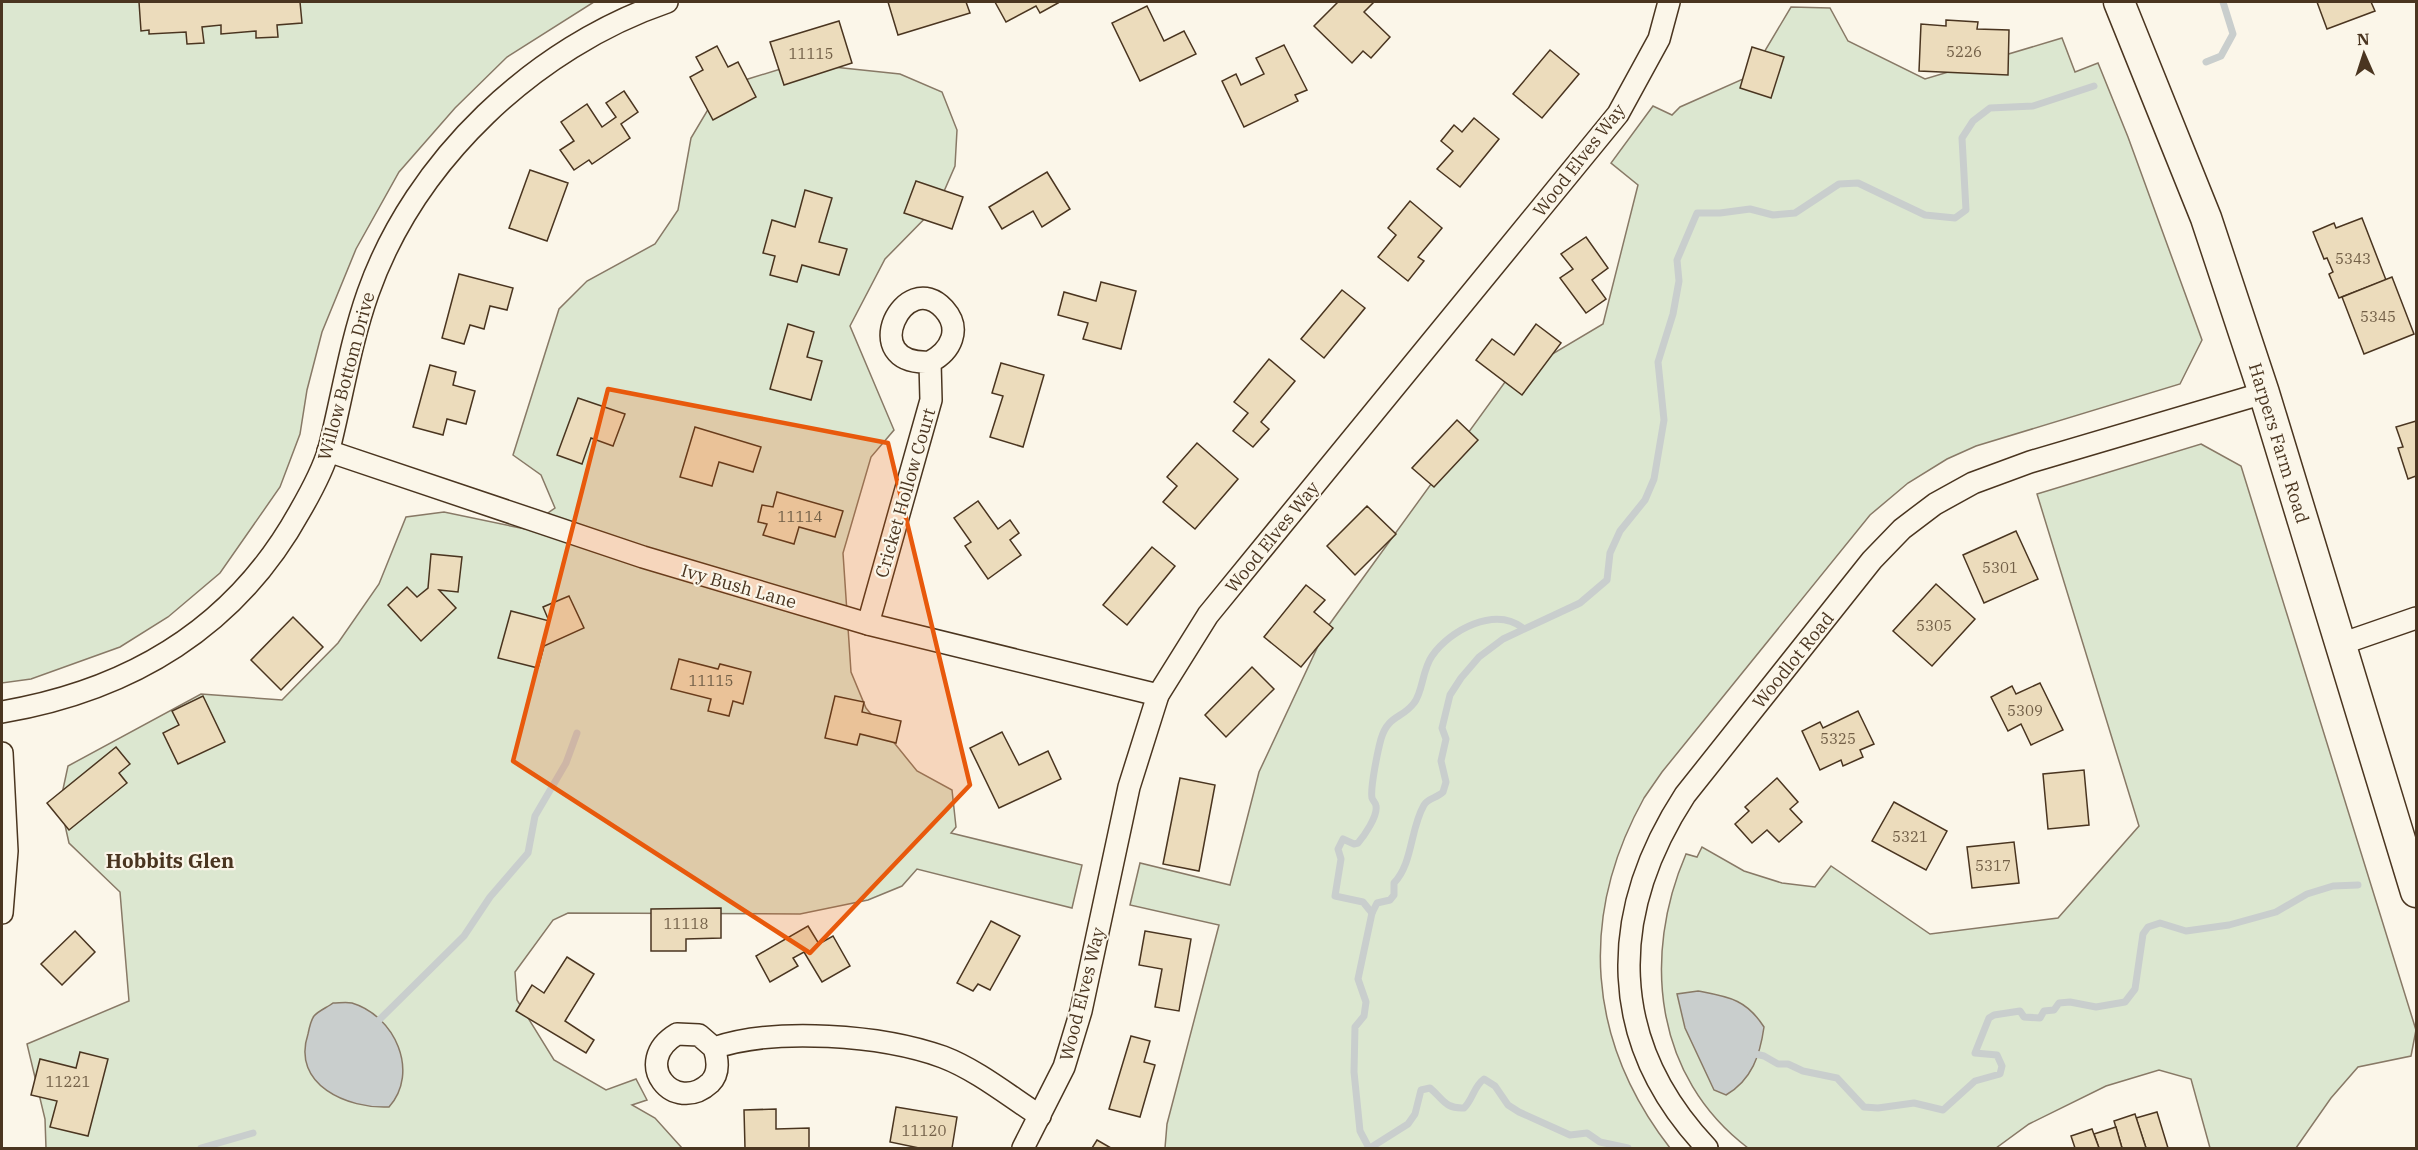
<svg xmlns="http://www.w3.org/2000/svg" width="2418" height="1150" font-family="'IBM Plex Serif',serif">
  <rect width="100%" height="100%" fill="#fbf6e9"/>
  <g fill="#dce7d0" stroke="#887966" stroke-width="1.5">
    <path d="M 2,2 L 594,2 L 507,57 L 455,108 L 399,172 L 356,249 L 322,332 L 307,390 L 300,434 L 280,487 L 220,573 L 168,617 L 120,647 L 31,679 L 2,683 Z"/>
    <path d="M 1791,7 L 1830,8 L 1848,41 L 1925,79 L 2062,38 L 2075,72 L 2098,63 L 2128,137 L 2202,340 L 2180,384 L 1976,446 L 1947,459 L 1908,483 L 1870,515 L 1662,772 L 1644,798 C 1578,917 1587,1041 1670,1148 L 1165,1148 L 1167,1124 L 1219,925 L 1130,905 L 1140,863 L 1230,885 L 1259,772 L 1326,629 L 1505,382 L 1603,324 L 1638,185 L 1611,163 L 1653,106 L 1672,115 L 1680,107 L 1750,76 Z"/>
    <path d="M 824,66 L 900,74 L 942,92 L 957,130 L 955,166 L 938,205 L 885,259 L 850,326 L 894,430 L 871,457 L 843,553 L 851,672 L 866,708 L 917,771 L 952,790 L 956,827 L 951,833 L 1082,865 L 1072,908 L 917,869 L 902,886 L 868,900 L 800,914 L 568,913 L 553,920 L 515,972 L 517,1000 L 554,1060 L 606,1090 L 636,1079 L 647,1100 L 632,1105 L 655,1118 L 682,1148 L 46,1148 L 45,1119 L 27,1044 L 129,1001 L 120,892 L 69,843 L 60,803 L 68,766 L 201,694 L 282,700 L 338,643 L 379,584 L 406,517 L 444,512 L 525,529 L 555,508 L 541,475 L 513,455 L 559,309 L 587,281 L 655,244 L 678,210 L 691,138 L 713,101 L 748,79 L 787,67 Z"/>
    <path d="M 2201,444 L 2241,466 L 2416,1030 L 2411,1056 L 2358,1067 L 2331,1098 L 2296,1148 L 2210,1148 L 2191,1079 L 2159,1070 L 2106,1086 L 2029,1124 L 1996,1148 L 1748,1148 C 1654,1077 1642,956 1686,854 L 1697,857 L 1702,847 L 1744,871 L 1782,883 L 1815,887 L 1831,866 L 1930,934 L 2058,918 L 2139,826 L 2037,494 Z"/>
  </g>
  <g fill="#c9cecd" stroke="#887966" stroke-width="1.5">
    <path d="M 1698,991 C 1729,997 1746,999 1764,1027 C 1760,1055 1752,1080 1726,1095 L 1714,1090 L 1685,1028 L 1677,994 Z"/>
    <path d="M 333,1003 C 339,1003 346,1002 352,1003 C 395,1016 420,1072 389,1107 C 348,1109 291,1085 308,1034 C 309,1029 311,1020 314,1016 C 318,1011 328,1007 333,1003 Z"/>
  </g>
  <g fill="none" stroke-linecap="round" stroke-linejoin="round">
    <g stroke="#c9cecd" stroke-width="7">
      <path d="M 2206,62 L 2221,56 L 2233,34 L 2223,2"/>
      <path d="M 1372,913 L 1363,902 L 1335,896 L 1341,859 L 1338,849 L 1343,839 L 1354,844 L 1358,843 C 1364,836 1378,816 1376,806 C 1376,803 1373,801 1372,798 C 1370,788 1378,750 1381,739 C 1388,715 1402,719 1414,703 C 1423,692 1422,670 1432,656 C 1450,630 1495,606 1523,628"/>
      <path d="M 374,1025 L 464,936 L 490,897 L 528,853 L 535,816 L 566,763 L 577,733"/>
      <path d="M 1751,1053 L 1764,1056 L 1778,1064 L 1788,1064 L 1803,1071 L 1837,1078 L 1864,1107 L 1878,1108 L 1914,1103 L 1943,1110 L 1975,1081 L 2000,1074 L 2002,1066 L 1997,1055 L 1975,1053 L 1989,1018 L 1994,1015 L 2020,1011 L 2024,1017 L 2040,1018 L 2044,1011 L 2054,1010 L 2059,1003 L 2070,1002 L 2096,1007 L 2125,1002 L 2135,989 L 2143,934 L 2148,927 L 2160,923 L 2186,931 L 2229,925 L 2276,912 L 2307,894 L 2333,886 L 2358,885"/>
      <path d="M 201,1148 L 253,1133"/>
      <path d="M 1369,1148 L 1360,1131 L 1354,1072 L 1355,1027 L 1364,1016 L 1366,1002 L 1358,979 L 1372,913 L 1377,903 L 1390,900 L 1394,895 L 1394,883 C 1413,863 1410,829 1424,805 C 1428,798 1437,798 1443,792 L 1446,782 L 1441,761 L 1446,739 L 1442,728 L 1450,695 L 1461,678 L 1479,657 L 1503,639 L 1580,603 L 1607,580 L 1610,553 L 1620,531 L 1645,500 L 1654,479 L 1664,420 L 1658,362 L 1673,314 L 1679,281 L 1677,260 L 1697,213 L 1720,213 L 1750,209 L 1773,215 L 1795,213 L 1839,184 L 1858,183 L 1925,215 L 1955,218 L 1966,210 L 1962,138 L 1973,121 L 1990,108 L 2033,106 L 2094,86"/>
      <path d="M 1370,1148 L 1408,1124 L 1415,1114 L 1421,1090 L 1430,1088 C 1443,1099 1445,1109 1464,1108 C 1473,1099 1474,1086 1484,1079 L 1495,1086 L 1508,1105 L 1519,1112 L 1570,1135 L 1587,1133 L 1600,1142 L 1628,1148"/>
    </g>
  </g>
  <g fill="#ecdcbc" stroke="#4a3520" stroke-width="1.5">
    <path d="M 139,2 L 300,2 L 302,23 L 277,25 L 278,37 L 256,38 L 256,31 L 221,34 L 221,25 L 202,27 L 204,43 L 187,44 L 186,32 L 149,34 L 149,30 L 141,31 Z"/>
    <path d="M 888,2 L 966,2 L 970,13 L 898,35 Z"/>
    <path d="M 995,2 L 1057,2 L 1058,3 L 1040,13 L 1036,6 L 1006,22 Z"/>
    <path d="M 1338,2 L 1374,2 L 1364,12 L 1390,37 L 1371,58 L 1363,51 L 1352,63 L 1314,26 Z"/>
    <path d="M 2317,2 L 2371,2 L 2375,11 L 2327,29 Z"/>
    <path d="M 1147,6 L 1164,41 L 1184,31 L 1196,54 L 1140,81 L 1112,23 Z"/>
    <path d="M 1946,20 L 1978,22 L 1977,29 L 2009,30 L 2008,75 L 1919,71 L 1921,24 L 1946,26 Z"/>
    <path d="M 839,21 L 852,63 L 784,85 L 770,42 Z"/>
    <path d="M 1284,45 L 1307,90 L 1295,95 L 1298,101 L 1244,127 L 1222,81 L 1236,74 L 1241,85 L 1264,74 L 1256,58 Z"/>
    <path d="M 717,46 L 728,67 L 738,62 L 756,97 L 713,120 L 690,77 L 703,70 L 696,57 Z"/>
    <path d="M 1752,47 L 1784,57 L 1771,98 L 1740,88 Z"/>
    <path d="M 1550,50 L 1579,74 L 1542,118 L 1513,94 Z"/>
    <path d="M 624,91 L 638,112 L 621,124 L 630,138 L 592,164 L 589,160 L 574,170 L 560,150 L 574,141 L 561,122 L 587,104 L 602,127 L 616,117 L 606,103 Z"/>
    <path d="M 1474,118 L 1499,139 L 1460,187 L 1437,169 L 1453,151 L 1441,141 L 1454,125 L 1462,132 Z"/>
    <path d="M 530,170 L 568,183 L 547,241 L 509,228 Z"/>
    <path d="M 1047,172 L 1070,209 L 1042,227 L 1033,211 L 1002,229 L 989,207 Z"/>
    <path d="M 916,181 L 963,197 L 952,229 L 904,213 Z"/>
    <path d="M 805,190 L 832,198 L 819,242 L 847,249 L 839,275 L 802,265 L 797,282 L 770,275 L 775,256 L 763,253 L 772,220 L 795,227 Z"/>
    <path d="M 1410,201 L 1442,228 L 1418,257 L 1424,261 L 1408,281 L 1378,257 L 1396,235 L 1388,228 Z"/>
    <path d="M 2362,218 L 2386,280 L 2339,298 L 2329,274 L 2333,272 L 2327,258 L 2324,259 L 2313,232 L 2334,223 L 2336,228 Z"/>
    <path d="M 1586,237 L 1608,268 L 1592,280 L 1606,299 L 1586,313 L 1560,278 L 1573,269 L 1561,254 Z"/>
    <path d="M 459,274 L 513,288 L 507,310 L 490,306 L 484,329 L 470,325 L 464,344 L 442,338 Z"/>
    <path d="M 2392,277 L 2414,334 L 2364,354 L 2342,297 Z"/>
    <path d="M 1101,282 L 1136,291 L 1121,349 L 1083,339 L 1088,323 L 1058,315 L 1064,292 L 1096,301 Z"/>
    <path d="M 1342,290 L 1365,308 L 1324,358 L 1301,339 Z"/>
    <path d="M 788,324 L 814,332 L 807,357 L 822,361 L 811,400 L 770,389 Z"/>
    <path d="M 1536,324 L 1561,343 L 1522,395 L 1476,360 L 1492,339 L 1514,355 Z"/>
    <path d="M 1269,359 L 1295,381 L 1261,422 L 1269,429 L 1253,447 L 1233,431 L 1248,413 L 1234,402 Z"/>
    <path d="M 1001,363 L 1044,375 L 1023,447 L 990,437 L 1003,396 L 992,393 Z"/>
    <path d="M 430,365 L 456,372 L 453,385 L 475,391 L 466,424 L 447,419 L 443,435 L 413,427 Z"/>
    <path d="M 578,398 L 625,414 L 613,446 L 591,438 L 582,464 L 557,455 Z"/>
    <path d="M 1457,420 L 1478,440 L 1434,487 L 1412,468 Z"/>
    <path d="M 2416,421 L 2416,476 L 2408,479 L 2398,448 L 2403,447 L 2396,427 Z"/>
    <path d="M 695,427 L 761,447 L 753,472 L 719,462 L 712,486 L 680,477 Z"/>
    <path d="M 1197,443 L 1238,479 L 1195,529 L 1163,502 L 1177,486 L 1167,477 Z"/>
    <path d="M 777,492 L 843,511 L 835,537 L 799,527 L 794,544 L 763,535 L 767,524 L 758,522 L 762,505 L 773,507 Z"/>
    <path d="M 978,501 L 998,529 L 1010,520 L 1019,533 L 1010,540 L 1021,555 L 988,579 L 965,546 L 971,542 L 954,518 Z"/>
    <path d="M 1367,506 L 1396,534 L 1355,575 L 1327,546 Z"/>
    <path d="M 2016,531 L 2038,579 L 1984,603 L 1963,555 Z"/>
    <path d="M 1152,547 L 1175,566 L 1127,625 L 1103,605 Z"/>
    <path d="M 431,554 L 462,557 L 458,592 L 439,590 L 456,608 L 421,641 L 388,605 L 407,587 L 417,597 L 428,588 Z"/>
    <path d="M 1936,584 L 1975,619 L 1932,666 L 1893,631 Z"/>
    <path d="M 1306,585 L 1325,600 L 1314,612 L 1333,628 L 1301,667 L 1264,637 Z"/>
    <path d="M 569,596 L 584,628 L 544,646 L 538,668 L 498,658 L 511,611 L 549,621 L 543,607 Z"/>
    <path d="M 293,617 L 323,647 L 281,690 L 251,660 Z"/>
    <path d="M 679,659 L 718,669 L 720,664 L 751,672 L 743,704 L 733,701 L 729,716 L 708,711 L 711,699 L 671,689 Z"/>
    <path d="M 1252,667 L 1274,689 L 1226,737 L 1205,715 Z"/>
    <path d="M 2040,683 L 2063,730 L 2031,745 L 2021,724 L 2008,731 L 1991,697 L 2012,686 L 2016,694 Z"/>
    <path d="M 203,696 L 225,742 L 178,764 L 163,733 L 179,725 L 172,711 Z"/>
    <path d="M 835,696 L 864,702 L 862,712 L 901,721 L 896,743 L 860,734 L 857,745 L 825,738 Z"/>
    <path d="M 1858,711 L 1874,744 L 1860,750 L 1863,757 L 1843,766 L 1841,760 L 1820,770 L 1802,731 L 1820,722 L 1823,728 Z"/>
    <path d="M 1002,732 L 1019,765 L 1048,751 L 1061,779 L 999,808 L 970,748 Z"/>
    <path d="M 116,747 L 130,764 L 119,773 L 127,783 L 69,830 L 47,803 Z"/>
    <path d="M 2084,770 L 2089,825 L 2048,829 L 2043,774 Z"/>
    <path d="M 1180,778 L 1215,785 L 1199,871 L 1163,864 Z"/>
    <path d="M 1777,778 L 1798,802 L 1790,809 L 1802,822 L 1779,842 L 1767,830 L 1752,843 L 1735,824 L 1749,811 L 1745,807 Z"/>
    <path d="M 1894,802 L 1947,831 L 1926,870 L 1872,841 Z"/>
    <path d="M 2014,842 L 2019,883 L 1972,888 L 1967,847 Z"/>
    <path d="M 721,908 L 721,938 L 686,939 L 686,951 L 651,951 L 651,909 Z"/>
    <path d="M 991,921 L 1020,936 L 990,990 L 978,984 L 973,991 L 957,983 Z"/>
    <path d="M 808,926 L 819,944 L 833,936 L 850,966 L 822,982 L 804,952 L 793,958 L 798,966 L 770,982 L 756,956 Z"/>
    <path d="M 75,931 L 95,952 L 62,985 L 41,964 Z"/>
    <path d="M 1145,931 L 1191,939 L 1179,1011 L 1155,1007 L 1162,969 L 1139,965 Z"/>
    <path d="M 567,957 L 594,974 L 565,1021 L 594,1040 L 586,1053 L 516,1011 L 532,985 L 544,993 Z"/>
    <path d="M 1131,1036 L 1150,1041 L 1144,1062 L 1155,1065 L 1140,1117 L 1109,1109 Z"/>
    <path d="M 80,1052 L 108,1059 L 88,1136 L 50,1127 L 57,1101 L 31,1095 L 40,1059 L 76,1068 Z"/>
    <path d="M 896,1107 L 957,1117 L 952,1148 L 919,1148 L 890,1142 Z"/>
    <path d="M 776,1109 L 776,1129 L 809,1128 L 809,1148 L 745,1148 L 744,1110 Z"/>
    <path d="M 2157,1112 L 2168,1148 L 2146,1148 L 2136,1118 Z"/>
    <path d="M 2135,1114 L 2146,1148 L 2122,1148 L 2114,1121 Z"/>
    <path d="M 2116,1127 L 2122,1148 L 2099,1148 L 2094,1134 Z"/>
    <path d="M 2092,1129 L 2099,1148 L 2075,1148 L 2071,1136 Z"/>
    <path d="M 1097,1140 L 1111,1148 L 1092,1148 Z"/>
  </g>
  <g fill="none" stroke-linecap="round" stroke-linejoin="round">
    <defs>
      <g id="minor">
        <path d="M 328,451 L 643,557 L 868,624 L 1158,695"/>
        <path d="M 868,624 L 931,400 L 930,362 C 951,351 962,329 944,309 C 905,266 855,366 930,362"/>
        <path d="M 2341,644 L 2416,618"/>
        <path d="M 2,712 C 131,690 236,627 300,511 C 311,492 323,470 329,449 C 342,398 350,344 368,293 C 415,160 535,47 667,2"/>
        <path d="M 2,753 L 7,851 L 2,913"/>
        <path d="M 714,1048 C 718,1060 720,1073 710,1083 C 674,1116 630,1062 677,1034 L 699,1035 L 714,1048 C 775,1027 882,1035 943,1057 C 977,1070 1009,1096 1040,1116"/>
        <path d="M 1023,1148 L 1064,1067 L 1081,1011 L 1129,787 L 1158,695 L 1208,615 L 1618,114 L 1659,39 L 1669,2"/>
        <path d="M 1707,1148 C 1607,1042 1607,915 1685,795 L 1872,560 L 1902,529 L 1935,504 L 1973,483 L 2030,462 L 2264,393"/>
      </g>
      <path id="secondary" d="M 2119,2 L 2206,218 L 2264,393 L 2416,892"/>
    </defs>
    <use href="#minor" stroke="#4a3520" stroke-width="24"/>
    <use href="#secondary" stroke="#4a3520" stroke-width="33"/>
    <use href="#minor" stroke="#fbf6e9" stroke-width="21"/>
    <use href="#secondary" stroke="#fbf6e9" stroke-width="30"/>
  </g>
  <path fill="#e8590c" fill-opacity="0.2" stroke="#e8590c" stroke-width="4.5" stroke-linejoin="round" d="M 608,389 L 888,443 L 970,785 L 810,953 L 513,761 Z"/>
  <g text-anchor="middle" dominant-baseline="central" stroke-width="4.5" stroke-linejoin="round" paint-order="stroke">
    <g font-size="15" fill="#725f47">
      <text x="1964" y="51">5226</text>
      <text x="811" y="53">11115</text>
      <text x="2353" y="258">5343</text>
      <text x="2378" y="316">5345</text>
      <text x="800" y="516">11114</text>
      <text x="2000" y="567">5301</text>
      <text x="1934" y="625">5305</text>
      <text x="711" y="680">11115</text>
      <text x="2025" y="710">5309</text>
      <text x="1838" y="738">5325</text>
      <text x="1910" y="836">5321</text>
      <text x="1993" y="865">5317</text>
      <text x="686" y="923">11118</text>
      <text x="68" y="1081">11221</text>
      <text x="924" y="1130">11120</text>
    </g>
    <g font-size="18" fill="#4a3520" stroke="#fbf6e9">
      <text transform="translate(1579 160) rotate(-52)">Wood Elves Way</text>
      <text transform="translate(346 376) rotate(-75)">Willow Bottom Drive</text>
      <text transform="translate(2279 443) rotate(73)">Harpers Farm Road</text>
      <text transform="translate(905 493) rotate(-74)">Cricket Hollow Court</text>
      <text transform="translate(1272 537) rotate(-51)">Wood Elves Way</text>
      <text transform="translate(739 586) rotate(16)">Ivy Bush Lane</text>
      <text transform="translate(1793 660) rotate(-51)">Woodlot Road</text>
      <text transform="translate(1082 994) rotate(-76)">Wood Elves Way</text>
    </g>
    <g font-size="20" font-weight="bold" fill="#4a3520" stroke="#fbf6e9">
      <text x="170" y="860">Hobbits Glen</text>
    </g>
  </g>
  <rect width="2418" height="1150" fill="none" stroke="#4a3520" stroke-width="6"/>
  <g transform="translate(2364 54) rotate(357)" stroke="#fbf6e9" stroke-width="4.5" paint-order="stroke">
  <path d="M0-4.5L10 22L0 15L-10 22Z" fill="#4a3520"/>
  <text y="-9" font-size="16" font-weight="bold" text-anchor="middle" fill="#4a3520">N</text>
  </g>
</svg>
